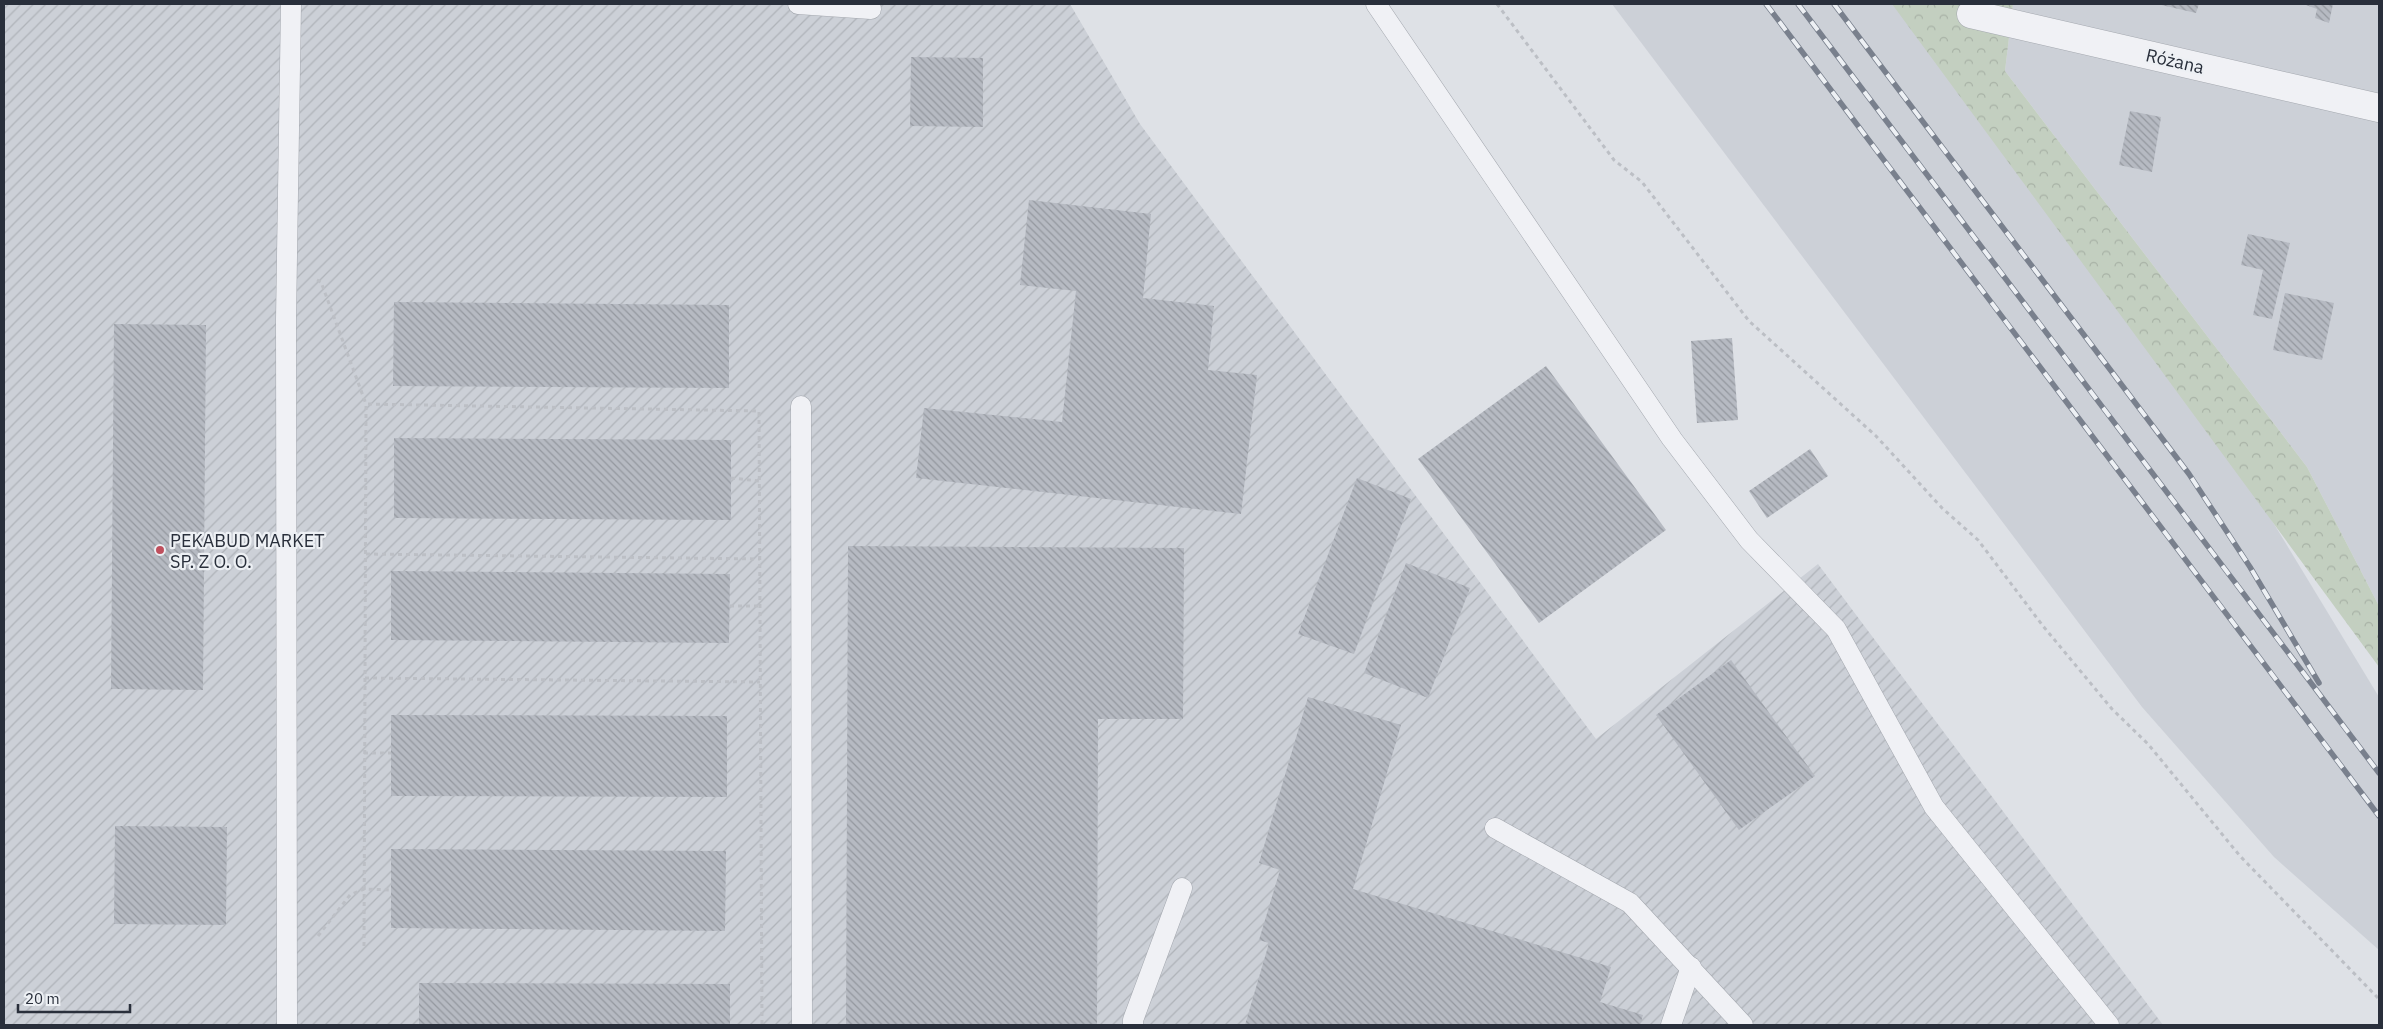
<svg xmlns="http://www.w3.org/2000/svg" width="2383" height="1029" font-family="'IBM Plex Sans',sans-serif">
  <defs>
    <pattern id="industrial-furrows" width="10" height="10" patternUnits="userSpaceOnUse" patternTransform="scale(1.25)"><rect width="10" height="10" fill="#ccd0d7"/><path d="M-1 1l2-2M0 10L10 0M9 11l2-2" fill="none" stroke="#afb3b9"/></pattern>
    <pattern id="forest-crowns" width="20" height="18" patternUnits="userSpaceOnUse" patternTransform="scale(1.25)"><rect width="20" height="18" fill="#c3cfc0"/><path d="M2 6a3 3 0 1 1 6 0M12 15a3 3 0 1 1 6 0" fill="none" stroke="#a8b2a6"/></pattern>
    <pattern id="building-back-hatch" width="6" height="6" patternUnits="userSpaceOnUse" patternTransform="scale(1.25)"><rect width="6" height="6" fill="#b6bac2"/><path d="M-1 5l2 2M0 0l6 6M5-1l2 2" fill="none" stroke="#94989f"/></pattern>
  </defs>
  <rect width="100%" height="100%" fill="#dee1e6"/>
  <g fill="#ccd0d7">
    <path d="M 1612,4 L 1895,4 L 2237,463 L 2379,697 L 2379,950 L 2274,857 L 2142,707 Z"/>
    <path d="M 2013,4 L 2379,4 L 2379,606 L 2307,467 L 2005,71 Z"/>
  </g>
  <path fill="url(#industrial-furrows)" d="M 4,4 L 1070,4 L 1140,124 L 1596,739 L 1818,564 L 2163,1025 L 4,1025 Z"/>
  <path fill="url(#forest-crowns)" d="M 1892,4 L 2013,4 L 2005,71 L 2307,467 L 2379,606 L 2379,667 Z"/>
  <g fill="url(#building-back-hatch)">
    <path d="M 2157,4 L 2199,4 L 2196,13 Z"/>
    <path d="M 2303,4 L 2333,4 L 2329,23 L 2315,18 L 2317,9 Z"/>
    <path d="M 911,57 L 983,58 L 983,127 L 910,126 Z"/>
    <path d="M 2130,111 L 2161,117 L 2152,172 L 2119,165 Z"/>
    <path d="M 1029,200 L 1151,214 L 1143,298 L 1214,306 L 1208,370 L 1257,375 L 1241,514 L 916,478 L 924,408 L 1062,422 L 1076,291 L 1020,285 Z"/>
    <path d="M 2248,234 L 2290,243 L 2272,319 L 2253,315 L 2263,270 L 2241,265 Z"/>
    <path d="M 2285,293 L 2334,303 L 2322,360 L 2273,350 Z"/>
    <path d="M 394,302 L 729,305 L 729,388 L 393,386 Z"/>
    <path d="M 114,324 L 206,325 L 203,690 L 111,689 Z"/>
    <path d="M 1732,338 L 1738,420 L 1697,423 L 1691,341 Z"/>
    <path d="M 1546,366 L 1666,530 L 1539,623 L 1418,459 Z"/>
    <path d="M 394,438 L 731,440 L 731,520 L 394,518 Z"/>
    <path d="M 1810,449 L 1828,476 L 1767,518 L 1749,491 Z"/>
    <path d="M 1357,478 L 1411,499 L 1354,654 L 1298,634 Z"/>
    <path d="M 848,546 L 1184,548 L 1183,719 L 1098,719 L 1097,1025 L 846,1025 Z"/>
    <path d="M 1406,563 L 1470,588 L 1428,698 L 1364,673 Z"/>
    <path d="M 391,571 L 730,574 L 729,643 L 391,640 Z"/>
    <path d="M 1731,660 L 1815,776 L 1739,830 L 1656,715 Z"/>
    <path d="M 1308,697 L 1401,725 L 1353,889 L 1611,967 L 1600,1002 L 1643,1015 L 1640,1025 L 1245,1025 L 1269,943 L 1259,940 L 1280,870 L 1259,863 Z"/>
    <path d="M 391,715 L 727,716 L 727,797 L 391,796 Z"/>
    <path d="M 115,826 L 227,827 L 226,925 L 114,924 Z"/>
    <path d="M 391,849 L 726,851 L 725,931 L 391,928 Z"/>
    <path d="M 419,983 L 730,984 L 730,1025 L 419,1025 Z"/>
  </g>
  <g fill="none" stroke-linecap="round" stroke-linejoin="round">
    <defs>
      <g id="service">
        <path d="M 798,4 L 871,9"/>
        <path d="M 1376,4 L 1672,439 L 1749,540 L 1836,629 L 1934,807 L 2109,1025"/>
        <path d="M 801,406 L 802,1025"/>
        <path d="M 1495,828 L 1630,903 L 1743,1025"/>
        <path d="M 287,1025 L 286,319 L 291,4"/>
        <path d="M 1133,1025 L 1133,1020 L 1182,888"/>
        <path d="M 1671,1025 L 1691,967"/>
      </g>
      <path id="minor" d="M 1971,14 L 2379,108"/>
    </defs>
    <use href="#service" stroke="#a4a8af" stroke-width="21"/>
    <use href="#minor" stroke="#a4a8af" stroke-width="29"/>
    <g stroke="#bcbfc5" stroke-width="3" stroke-dasharray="4 4" stroke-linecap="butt">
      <path d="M 1497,4 L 1614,160 L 1642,182 L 1749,321 L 1876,436 L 1942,508 L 1978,540 L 2043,626 L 2112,709 L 2148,744 L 2240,856 L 2379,999"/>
      <path d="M 317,280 L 321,282 L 366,404"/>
      <path d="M 731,478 L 759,481"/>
      <path d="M 366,554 L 760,559"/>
      <path d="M 730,606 L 760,606"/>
      <path d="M 365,678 L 760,682"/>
      <path d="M 364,753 L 391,753"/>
      <path d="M 318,936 L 350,895 L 364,889 L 391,890"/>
      <path d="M 364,946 L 366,404 L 759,411 L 762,1025"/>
    </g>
    <use href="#service" stroke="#f0f1f5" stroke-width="20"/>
    <use href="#minor" stroke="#f0f1f5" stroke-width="28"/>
    <defs>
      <g id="rail">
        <path d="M 1766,4 L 2379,816"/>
        <path d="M 1798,4 L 2379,773"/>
        <path d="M 1834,4 L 2189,474 L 2250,567 L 2319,683"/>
      </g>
    </defs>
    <use href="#rail" stroke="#79808d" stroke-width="5.5"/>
    <use href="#rail" stroke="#edf0f4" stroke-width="4" stroke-dasharray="11" stroke-linecap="butt"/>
  </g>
  <circle fill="#bf4f5d" stroke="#edf0f4" stroke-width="2" cx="160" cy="550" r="5"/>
  <g text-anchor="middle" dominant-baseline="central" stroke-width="4.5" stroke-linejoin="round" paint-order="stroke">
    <g font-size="18" fill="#292f3b" stroke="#edf0f4">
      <text transform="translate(2175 61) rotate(13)">Różana</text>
    </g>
    <g font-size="18" fill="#292f3b" stroke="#edf0f4" text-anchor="start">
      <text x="170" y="540">PEKABUD MARKET<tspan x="170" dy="21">SP. Z O. O.</tspan></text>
    </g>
  </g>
  <rect width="2383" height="1029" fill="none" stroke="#292f3b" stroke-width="10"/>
  <path d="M18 1004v8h112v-8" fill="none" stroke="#292f3b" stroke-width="2.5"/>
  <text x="25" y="1004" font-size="15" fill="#292f3b" stroke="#edf0f4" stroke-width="4" paint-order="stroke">20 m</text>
</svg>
